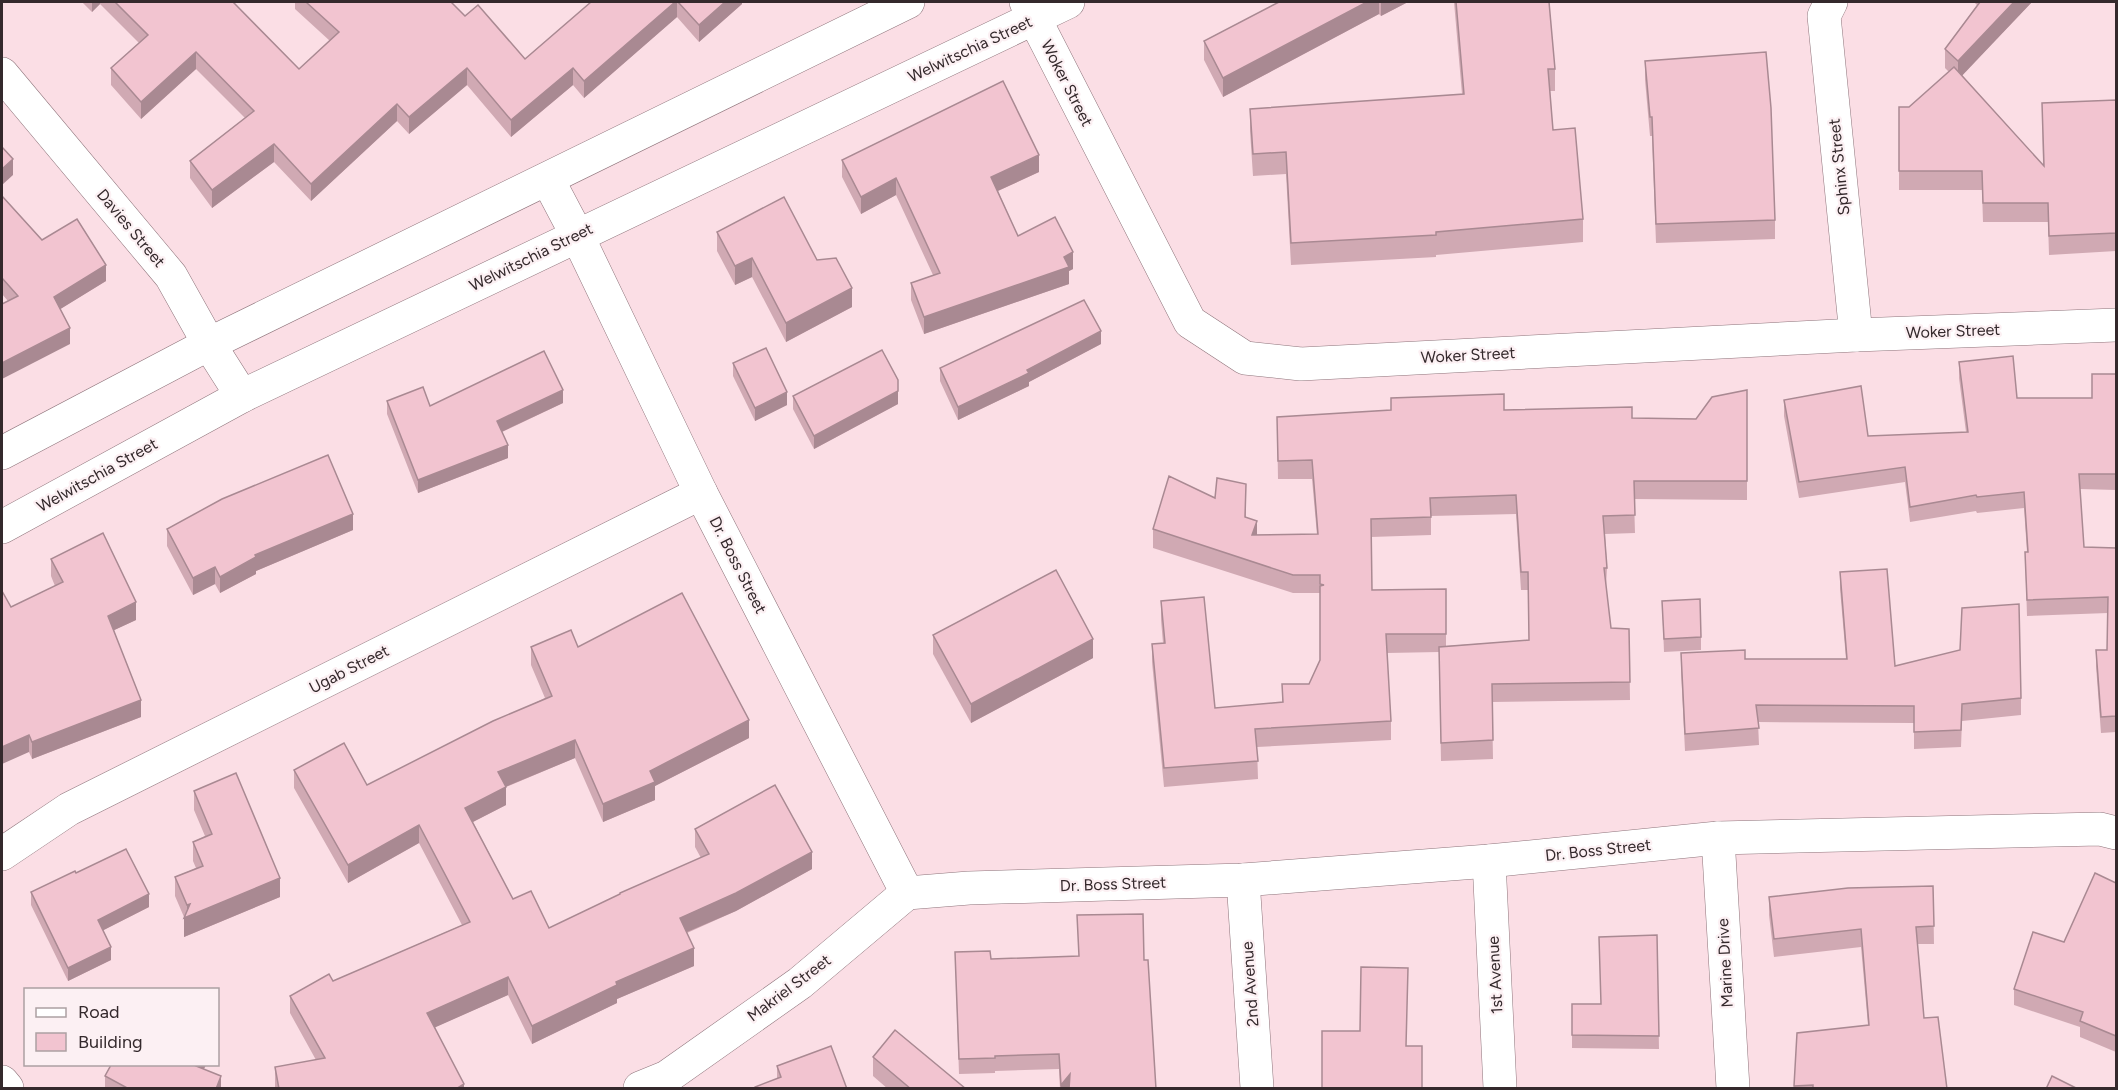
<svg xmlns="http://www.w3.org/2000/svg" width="2118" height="1090" font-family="Figtree,sans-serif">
  <rect width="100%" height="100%" fill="#fbdee5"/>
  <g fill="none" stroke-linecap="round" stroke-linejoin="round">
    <defs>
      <g id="minor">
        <path d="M 1026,2 L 1190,322 L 1245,358 L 1301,364 L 1856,335 L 2116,325"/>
        <path d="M 1831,2 L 1824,16 L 1856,335"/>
        <path d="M 2,74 L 171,276 L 209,344 L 242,396"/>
        <path d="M 548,180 L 577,235 L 701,493 L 907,893"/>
        <path d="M 1718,838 L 1733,1088"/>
        <path d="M 2,854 L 69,809 L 701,493"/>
        <path d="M 1489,861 L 1500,1088"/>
        <path d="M 1243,880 L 1257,1088"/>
        <path d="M 907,893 L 969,888 L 1243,880 L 1489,861 L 1718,838 L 2100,829 L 2116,833"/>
        <path d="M 2,1082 L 7,1088"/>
        <path d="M 640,1088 L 667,1077 L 800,983 L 907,893"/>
      </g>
      <g id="tertiary">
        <path d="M 2,453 L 209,344 L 908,2"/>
        <path d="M 2,527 L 242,396 L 1068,2"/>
      </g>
    </defs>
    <use href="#minor" stroke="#8e747b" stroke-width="34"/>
    <use href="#tertiary" stroke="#8e747b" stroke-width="34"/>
    <use href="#minor" stroke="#fff" stroke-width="33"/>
    <use href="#tertiary" stroke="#fff" stroke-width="33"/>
  </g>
  <g fill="#d0a9b3" fill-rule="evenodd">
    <path d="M 82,2 L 233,2 L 299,69 L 330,41 L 295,9 L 295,2 L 451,2 L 465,16 L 525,59 L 591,2 L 742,2 L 742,4 L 699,42 L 677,17 L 584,98 L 573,85 L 511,137 L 467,85 L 409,134 L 397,121 L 311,201 L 274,162 L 212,208 L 190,178 L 190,161 L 245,118 L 196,69 L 141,119 L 111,85 L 111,68 L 139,43 L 100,4 L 92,12 Z"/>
    <path d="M 1279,2 L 1408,2 L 1381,16 L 1379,14 L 1223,97 L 1204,60 L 1204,41 Z"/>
    <path d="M 1454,2 L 1549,2 L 1555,69 L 1555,91 L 1550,91 L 1553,130 L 1583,219 L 1583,242 L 1436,255 L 1436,257 L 1291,265 L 1286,174 L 1253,176 L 1250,131 L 1250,109 L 1462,94 Z"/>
    <path d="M 1974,2 L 2032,2 L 1962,75 L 2043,165 L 2042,103 L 2116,100 L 2116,251 L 2049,255 L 2048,222 L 1983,222 L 1982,190 L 1899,190 L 1899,107 L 1909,107 L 1949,72 L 1945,68 L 1945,49 L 1977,5 Z"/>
    <path d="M 1645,61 L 1775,220 L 1775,239 L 1656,243 L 1652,136 L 1650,136 L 1645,80 Z"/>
    <path d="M 842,160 L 1039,172 L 998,191 L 1018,236 L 1073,269 L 1069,271 L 1069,284 L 924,334 L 911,300 L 911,283 L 933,275 L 896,195 L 861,214 L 842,177 Z"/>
    <path d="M 2,196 L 42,240 L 106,281 L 60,309 L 70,344 L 8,301 L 2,294 Z"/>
    <path d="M 717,232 L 817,260 L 852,307 L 786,342 L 752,277 L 735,285 L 717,251 Z"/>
    <path d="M 1101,344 L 1029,382 L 1029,386 L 958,420 L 940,381 L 940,368 Z"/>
    <path d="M 1959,362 L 2017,398 L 2092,398 L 2116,374 L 2116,490 L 2080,489 L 2084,547 L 2116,548 L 2116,732 L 2101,733 L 2096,666 L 2096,650 L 2107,650 L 2108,613 L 2027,616 L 2025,552 L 2027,552 L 2024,508 L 1977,513 L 1976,511 L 1910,522 L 1905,482 L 1799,498 L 1784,416 L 1784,400 L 1868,436 L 1966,432 L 1959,378 Z"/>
    <path d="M 733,363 L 787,405 L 755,421 L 733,376 Z"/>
    <path d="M 1747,390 L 1747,500 L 1634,499 L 1635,533 L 1605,534 L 1607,568 L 1606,586 L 1611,628 L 1629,629 L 1630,700 L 1492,702 L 1493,759 L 1441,761 L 1439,652 L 1387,653 L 1391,721 L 1391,740 L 1257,747 L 1258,779 L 1164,787 L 1152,662 L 1152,644 L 1163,643 L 1161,620 L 1161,601 L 1215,708 L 1282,702 L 1282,684 L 1309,684 L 1320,660 L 1320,593 L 1293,593 L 1153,548 L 1153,529 L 1215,498 L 1246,502 L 1246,517 L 1257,535 L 1317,535 L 1312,479 L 1278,479 L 1277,417 L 1391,410 L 1391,398 L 1504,410 L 1632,418 L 1696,419 ZM 1516,514 L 1521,590 L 1528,590 L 1529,640 L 1446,646 L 1446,589 L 1372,590 L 1371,537 L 1431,535 L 1431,516 Z"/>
    <path d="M 793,396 L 898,404 L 814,449 L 793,409 Z"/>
    <path d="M 387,401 L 430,406 L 563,403 L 502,432 L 508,458 L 418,493 L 387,414 Z"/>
    <path d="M 167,529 L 353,530 L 256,571 L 256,574 L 220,593 L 215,584 L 193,595 L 167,546 Z"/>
    <path d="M 51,559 L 136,620 L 114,630 L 141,717 L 32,759 L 29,752 L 11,607 L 55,586 L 51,576 Z"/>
    <path d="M 1840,572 L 1895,666 L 2021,698 L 2021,715 L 1962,721 L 1961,747 L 1914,749 L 1914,723 L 1758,722 L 1759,745 L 1685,751 L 1681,670 L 1681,653 L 1745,659 L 1846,659 L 1840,589 Z"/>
    <path d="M 1662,601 L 1701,637 L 1701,650 L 1664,652 Z"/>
    <path d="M 933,635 L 1093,658 L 971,723 L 933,654 Z"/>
    <path d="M 531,647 L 578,647 L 749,738 L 655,786 L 655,800 L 603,822 L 575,758 L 506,787 L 506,805 L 473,822 L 513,899 L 549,928 L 620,894 L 620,893 L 701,858 L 695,847 L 695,829 L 812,869 L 736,911 L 687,933 L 694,966 L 617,999 L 617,1003 L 532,1044 L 508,995 L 435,1027 L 464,1089 L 275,1089 L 275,1067 L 316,1060 L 290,1013 L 290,996 L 333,981 L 462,925 L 419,843 L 348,883 L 294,788 L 294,770 L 367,785 L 545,698 L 531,665 Z"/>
    <path d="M 194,791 L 280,897 L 184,937 L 184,917 L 175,896 L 175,877 L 196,868 L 193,861 L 193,842 L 205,836 L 194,810 Z"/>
    <path d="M 76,873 L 149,907 L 103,930 L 111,960 L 68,981 L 31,905 L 31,892 Z"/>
    <path d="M 2116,883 L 2116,1052 L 2080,1037 L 2080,1027 L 2014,1005 L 2014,989 L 2064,942 Z"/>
    <path d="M 1933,886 L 1934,944 L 1917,944 L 1924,1018 L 1947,1089 L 1794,1089 L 1794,1086 L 1868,1025 L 1861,947 L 1774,957 L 1769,915 L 1769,897 Z"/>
    <path d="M 1657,935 L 1659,1049 L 1572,1048 L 1572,1004 L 1600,1004 Z"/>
    <path d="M 955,952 L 991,959 L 1144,960 L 1156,1089 L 1060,1089 L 1059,1069 L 995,1071 L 995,1073 L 959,1074 Z"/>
    <path d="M 873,1057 L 966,1089 L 888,1089 L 873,1076 Z"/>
    <path d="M 111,1065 L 206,1065 L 204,1069 L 221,1089 L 105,1089 L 105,1076 Z"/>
    <path d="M 777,1066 L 847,1089 L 755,1089 L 755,1087 L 777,1079 Z"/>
  </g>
  <g fill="#a98992">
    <path d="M 92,2 L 100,2 L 100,4 L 92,12 Z"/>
    <path d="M 675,2 L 677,2 L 677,17 L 584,98 L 584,81 Z"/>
    <path d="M 725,2 L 742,2 L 742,4 L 699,42 L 699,25 Z"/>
    <path d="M 1367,2 L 1379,2 L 1379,14 L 1223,97 L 1223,78 Z"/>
    <path d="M 1381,2 L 1408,2 L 1381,16 Z"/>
    <path d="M 2014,2 L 2032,2 L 1958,80 L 1958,61 Z"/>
    <path d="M 196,52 L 196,69 L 141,119 L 141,102 Z"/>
    <path d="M 467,68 L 467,85 L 409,134 L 409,117 Z"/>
    <path d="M 573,68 L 573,85 L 511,137 L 511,120 Z"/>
    <path d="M 397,104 L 397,121 L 311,201 L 311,184 Z"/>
    <path d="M 274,144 L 274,162 L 212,208 L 212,190 Z"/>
    <path d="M 1039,155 L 1039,172 L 991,194 L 991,177 Z"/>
    <path d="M 13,159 L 13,175 L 2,185 L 2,169 Z"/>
    <path d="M 896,178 L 896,195 L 861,214 L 861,197 Z"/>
    <path d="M 1073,252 L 1073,269 L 1069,271 L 1069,284 L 924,334 L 924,317 Z"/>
    <path d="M 752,258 L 752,277 L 735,285 L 735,266 Z"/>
    <path d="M 106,265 L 106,281 L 54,313 L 54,297 Z"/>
    <path d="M 852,288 L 852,307 L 786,342 L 786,323 Z"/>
    <path d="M 70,328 L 70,344 L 2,379 L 2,363 Z"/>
    <path d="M 1101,331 L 1101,344 L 1029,382 L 1029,386 L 958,420 L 958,407 Z"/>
    <path d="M 563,390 L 563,403 L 497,434 L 497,421 Z"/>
    <path d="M 898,391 L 898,404 L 814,449 L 814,436 Z"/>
    <path d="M 787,392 L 787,405 L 755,421 L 755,408 Z"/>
    <path d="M 508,445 L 508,458 L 418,493 L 418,480 Z"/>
    <path d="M 353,514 L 353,530 L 256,571 L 256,574 L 220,593 L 220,577 L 255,555 Z"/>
    <path d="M 1257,521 L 1257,539 L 1252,535 Z"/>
    <path d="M 215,567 L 215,584 L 193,595 L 193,578 Z"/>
    <path d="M 136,602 L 136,620 L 108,633 L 108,616 Z"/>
    <path d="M 1093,639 L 1093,658 L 971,723 L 971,704 Z"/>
    <path d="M 141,700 L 141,717 L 32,759 L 32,742 Z"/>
    <path d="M 749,720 L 749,738 L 655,786 L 655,800 L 603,822 L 603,804 L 650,771 Z"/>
    <path d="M 29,735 L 29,752 L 2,764 L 2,747 Z"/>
    <path d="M 575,740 L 575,758 L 498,790 L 498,772 Z"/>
    <path d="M 506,787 L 506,805 L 465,826 L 465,808 Z"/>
    <path d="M 419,825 L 419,843 L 348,883 L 348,865 Z"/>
    <path d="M 812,852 L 812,869 L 736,911 L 680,935 L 680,918 Z"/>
    <path d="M 280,878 L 280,897 L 184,937 L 184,918 L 187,916 L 187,905 Z"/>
    <path d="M 149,894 L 149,907 L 98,933 L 98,920 Z"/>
    <path d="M 111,947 L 111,960 L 68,981 L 68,968 Z"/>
    <path d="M 694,948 L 694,966 L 617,999 L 617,1003 L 532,1044 L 532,1026 L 616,982 Z"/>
    <path d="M 508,977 L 508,995 L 427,1031 L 427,1013 Z"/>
    <path d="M 197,1065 L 206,1065 L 196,1083 Z"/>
    <path d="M 1070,1074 L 1070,1089 L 1061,1089 L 1061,1085 Z"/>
    <path d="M 221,1076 L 221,1089 L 216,1089 Z"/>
    <path d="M 464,1084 L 464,1089 L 456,1089 Z"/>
  </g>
  <g fill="#f2c4d0" stroke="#a98992" stroke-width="1.5">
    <path d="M 115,2 L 233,2 L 299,69 L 339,32 L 306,2 L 451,2 L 465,16 L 478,5 L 525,59 L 591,2 L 675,2 L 584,81 L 573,68 L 511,120 L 467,68 L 409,117 L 397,104 L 311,184 L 274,144 L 212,190 L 190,161 L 254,111 L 196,52 L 141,102 L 111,68 L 148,35 Z"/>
    <path d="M 678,2 L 725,2 L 699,25 Z"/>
    <path d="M 1279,2 L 1367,2 L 1223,78 L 1204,41 Z"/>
    <path d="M 1456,2 L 1549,2 L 1555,69 L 1548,69 L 1553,130 L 1575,128 L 1583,219 L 1436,232 L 1436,235 L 1291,243 L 1286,152 L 1253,154 L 1250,109 L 1464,94 Z"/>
    <path d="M 1980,2 L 2014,2 L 1958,61 L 1945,49 Z"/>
    <path d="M 1766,52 L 1771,108 L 1775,220 L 1656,224 L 1652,117 L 1650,117 L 1645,61 Z"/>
    <path d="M 1954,67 L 2044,166 L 2042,103 L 2116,100 L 2116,233 L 2049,236 L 2048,203 L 1983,203 L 1982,171 L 1899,171 L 1899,107 L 1909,107 Z"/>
    <path d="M 1003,81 L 1039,155 L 991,177 L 1018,236 L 1055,217 L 1073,252 L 1064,257 L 1069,267 L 924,317 L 911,283 L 940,273 L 896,178 L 861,197 L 842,160 Z"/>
    <path d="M 2,147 L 13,159 L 2,169 Z"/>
    <path d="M 2,196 L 42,240 L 77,219 L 106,265 L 54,297 L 70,328 L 2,363 L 2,304 L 18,296 L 2,278 Z"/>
    <path d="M 784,197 L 817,260 L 836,258 L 852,288 L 786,323 L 752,258 L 735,266 L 717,232 Z"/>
    <path d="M 1084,300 L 1101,331 L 1027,370 L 1029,373 L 958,407 L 940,368 Z"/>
    <path d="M 766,348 L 787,392 L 755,408 L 733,363 Z"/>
    <path d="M 882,350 L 898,380 L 898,391 L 814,436 L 793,396 Z"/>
    <path d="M 544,351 L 563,390 L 497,421 L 508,445 L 418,480 L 387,401 L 423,387 L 430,406 Z"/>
    <path d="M 2013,356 L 2017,398 L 2092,398 L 2092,374 L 2116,374 L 2116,474 L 2079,474 L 2084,547 L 2116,548 L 2116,716 L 2101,717 L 2096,650 L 2107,650 L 2108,597 L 2027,600 L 2025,552 L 2028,552 L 2024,492 L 1977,497 L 1976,495 L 1910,507 L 1905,467 L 1799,482 L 1784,400 L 1861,386 L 1868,436 L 1968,432 L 1959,362 Z"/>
    <path d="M 1747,390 L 1747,481 L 1634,481 L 1635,515 L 1603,516 L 1607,568 L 1604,568 L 1611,628 L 1629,629 L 1630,682 L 1492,684 L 1493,740 L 1441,743 L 1439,647 L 1529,640 L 1528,572 L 1521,572 L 1516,495 L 1430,498 L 1431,517 L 1371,519 L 1372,590 L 1446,589 L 1446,634 L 1386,634 L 1391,721 L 1255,729 L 1258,761 L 1164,768 L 1152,644 L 1165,643 L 1161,601 L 1204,597 L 1215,708 L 1283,702 L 1282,684 L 1309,684 L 1320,660 L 1320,586 L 1324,585 L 1320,584 L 1320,575 L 1293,575 L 1153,529 L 1169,476 L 1215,498 L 1217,478 L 1246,484 L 1245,517 L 1257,521 L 1252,535 L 1318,534 L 1312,460 L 1278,461 L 1277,417 L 1391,410 L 1391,398 L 1504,394 L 1504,410 L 1632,407 L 1632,418 L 1696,419 L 1712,397 Z"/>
    <path d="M 328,455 L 353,514 L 255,555 L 256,557 L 220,577 L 215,567 L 193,578 L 167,529 L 222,499 Z"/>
    <path d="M 103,533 L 136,602 L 108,616 L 141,700 L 32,742 L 29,735 L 2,747 L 2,591 L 11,607 L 63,582 L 51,559 Z"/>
    <path d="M 1887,569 L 1895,666 L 1960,650 L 1962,608 L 2019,604 L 2021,698 L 1962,704 L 1961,730 L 1914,732 L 1914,706 L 1756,705 L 1759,728 L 1685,734 L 1681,653 L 1745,650 L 1745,659 L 1847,659 L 1840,572 Z"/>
    <path d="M 1056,570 L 1093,639 L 971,704 L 933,635 Z"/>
    <path d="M 682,593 L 749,720 L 650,771 L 655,782 L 603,804 L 575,740 L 498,772 L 506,787 L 465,808 L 513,899 L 531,891 L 549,928 L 620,894 L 620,893 L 709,854 L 695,829 L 775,785 L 812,852 L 736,893 L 680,918 L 694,948 L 616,982 L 617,985 L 532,1026 L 508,977 L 427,1013 L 464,1084 L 456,1089 L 279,1089 L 275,1067 L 325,1058 L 290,996 L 329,974 L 333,981 L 470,922 L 419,825 L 348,865 L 294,770 L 344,743 L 367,785 L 493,721 L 552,696 L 531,647 L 571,630 L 578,647 Z"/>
    <path d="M 1700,599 L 1701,637 L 1664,639 L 1662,601 Z"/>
    <path d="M 236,773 L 280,878 L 184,918 L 190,904 L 187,905 L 175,877 L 203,866 L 193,842 L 212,834 L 194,791 Z"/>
    <path d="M 126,849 L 149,894 L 98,920 L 111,947 L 68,968 L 31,892 L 75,871 L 76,873 Z"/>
    <path d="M 2095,873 L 2116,883 L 2116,1036 L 2080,1021 L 2083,1012 L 2014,989 L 2033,932 L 2064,942 Z"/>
    <path d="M 1933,886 L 1934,926 L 1916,927 L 1924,1018 L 1938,1017 L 1947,1089 L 1813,1089 L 1813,1085 L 1794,1086 L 1797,1033 L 1869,1025 L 1861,929 L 1774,939 L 1769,897 L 1848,888 Z"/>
    <path d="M 1143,914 L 1144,960 L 1148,960 L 1156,1089 L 1069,1089 L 1070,1074 L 1061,1085 L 1059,1054 L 995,1056 L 995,1058 L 959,1059 L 955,952 L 990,951 L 991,959 L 1079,956 L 1077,915 Z"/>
    <path d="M 1657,935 L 1659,1036 L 1572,1035 L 1572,1004 L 1601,1004 L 1599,937 Z"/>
    <path d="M 1361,967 L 1408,968 L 1406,1046 L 1422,1046 L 1422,1089 L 1322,1089 L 1322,1031 L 1360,1031 Z"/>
    <path d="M 895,1030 L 966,1089 L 911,1089 L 873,1057 Z"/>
    <path d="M 831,1046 L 847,1089 L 755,1089 L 755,1087 L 781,1077 L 777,1066 Z"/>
    <path d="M 111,1065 L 197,1065 L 196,1066 L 221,1076 L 216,1089 L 129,1089 L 105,1076 Z"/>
    <path d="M 2052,1076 L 2078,1089 L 2046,1089 Z"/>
  </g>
  <g text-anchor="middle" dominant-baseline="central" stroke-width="4.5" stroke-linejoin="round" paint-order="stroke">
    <g font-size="16" fill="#34292c" stroke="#fcf0f3">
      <text transform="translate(970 49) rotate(-25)">Welwitschia Street</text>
      <text transform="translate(1067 83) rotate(63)">Woker Street</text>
      <text transform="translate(1839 167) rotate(-96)">Sphinx Street</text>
      <text transform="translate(131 228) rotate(50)">Davies Street</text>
      <text transform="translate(531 257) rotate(-26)">Welwitschia Street</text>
      <text transform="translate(1953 331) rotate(-2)">Woker Street</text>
      <text transform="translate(1468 355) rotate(-3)">Woker Street</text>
      <text transform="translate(97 475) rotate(-29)">Welwitschia Street</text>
      <text transform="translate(738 565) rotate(63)">Dr. Boss Street</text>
      <text transform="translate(349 669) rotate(-27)">Ugab Street</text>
      <text transform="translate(1598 850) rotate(-6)">Dr. Boss Street</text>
      <text transform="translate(1113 884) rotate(-2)">Dr. Boss Street</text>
      <text transform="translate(1725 963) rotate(-93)">Marine Drive</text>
      <text transform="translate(1495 975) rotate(-93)">1st Avenue</text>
      <text transform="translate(1250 984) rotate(-94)">2nd Avenue</text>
      <text transform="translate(789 988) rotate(-37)">Makriel Street</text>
    </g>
  </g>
  <rect width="2118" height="1090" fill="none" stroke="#34292c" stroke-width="6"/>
  <rect x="24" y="988" width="195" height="78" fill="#fcf0f3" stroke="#aca0a3" stroke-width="1.5"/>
  <rect x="36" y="1008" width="30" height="9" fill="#ffffff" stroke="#aca0a3" stroke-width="1.5"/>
  <text x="78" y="1018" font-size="18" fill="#34292c">Road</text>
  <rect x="36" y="1033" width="30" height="18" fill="#f2c4d0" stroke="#aca0a3" stroke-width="1.5"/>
  <text x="78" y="1048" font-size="18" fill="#34292c">Building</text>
</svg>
